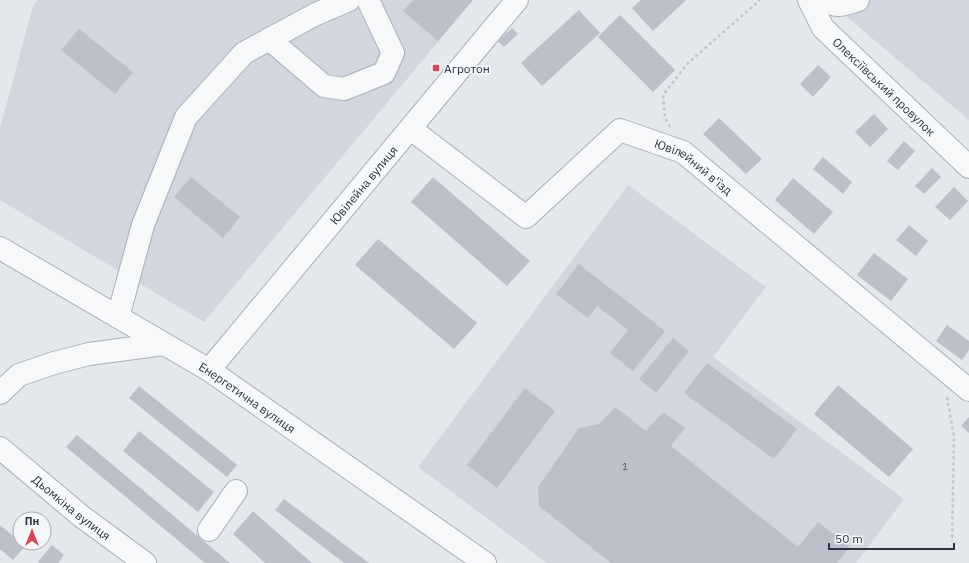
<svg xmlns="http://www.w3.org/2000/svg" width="969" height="563" font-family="'IBM Plex Sans',sans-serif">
  <rect width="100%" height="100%" fill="#e4e7ec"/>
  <g fill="#d2d6de">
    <path d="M 38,0 L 473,0 L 204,322 L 0,200 L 0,128 L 33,6 Z"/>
    <path d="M 858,0 L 969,0 L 969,120 L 841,12 Z"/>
    <path d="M 628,185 L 766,287 L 713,357 L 904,499 L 856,563 L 547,563 L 418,467 Z"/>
  </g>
  <g fill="#bbc0ca">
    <path d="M 413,0 L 473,0 L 438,41 L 403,11 Z"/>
    <path d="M 641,0 L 686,0 L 653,31 L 632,8 Z"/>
    <path d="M 579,10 L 600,33 L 542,86 L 521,63 Z"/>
    <path d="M 620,15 L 675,70 L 653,92 L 598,37 Z"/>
    <path d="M 512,28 L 518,34 L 504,47 L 498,41 Z"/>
    <path d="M 79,29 L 133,72 L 115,94 L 61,50 Z"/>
    <path d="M 818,65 L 831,77 L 813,97 L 800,84 Z"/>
    <path d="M 874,114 L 888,129 L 870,147 L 855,132 Z"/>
    <path d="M 719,118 L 762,159 L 746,174 L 703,134 Z"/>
    <path d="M 904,141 L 915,151 L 898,170 L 887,161 Z"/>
    <path d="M 823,157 L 852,182 L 843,194 L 813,169 Z"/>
    <path d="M 932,168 L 941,177 L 924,194 L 915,186 Z"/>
    <path d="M 191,177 L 240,217 L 223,238 L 174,197 Z"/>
    <path d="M 433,177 L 530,261 L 507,286 L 411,202 Z"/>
    <path d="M 793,178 L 833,212 L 814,234 L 775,200 Z"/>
    <path d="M 954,187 L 968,201 L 950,220 L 935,207 Z"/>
    <path d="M 909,225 L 928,241 L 916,256 L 896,240 Z"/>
    <path d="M 378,239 L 477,323 L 454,349 L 355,265 Z"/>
    <path d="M 874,253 L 908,279 L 891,301 L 857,275 Z"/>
    <path d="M 579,264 L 665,331 L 633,371 L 610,353 L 628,330 L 597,306 L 588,318 L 556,294 Z"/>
    <path d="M 947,325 L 969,341 L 969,350 L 962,360 L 936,341 Z"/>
    <path d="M 673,338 L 689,351 L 656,393 L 639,379 Z"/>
    <path d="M 707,363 L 797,429 L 774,459 L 684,393 Z"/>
    <path d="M 838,385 L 913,449 L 889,477 L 814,414 Z"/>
    <path d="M 139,386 L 237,465 L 227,477 L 129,398 Z"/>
    <path d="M 525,388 L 555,411 L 497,488 L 467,465 Z"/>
    <path d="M 615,407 L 646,431 L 663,412 L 685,428 L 671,446 L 798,547 L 818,522 L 850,547 L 837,563 L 611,563 L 539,506 L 538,487 L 579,428 L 599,424 Z"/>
    <path d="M 969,417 L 969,433 L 961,426 Z"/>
    <path d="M 139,431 L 214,492 L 198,512 L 123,451 Z"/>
    <path d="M 77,435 L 230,563 L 205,563 L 66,447 Z"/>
    <path d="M 284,499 L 369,563 L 344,563 L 275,510 Z"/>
    <path d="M 253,511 L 312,563 L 265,563 L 233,534 Z"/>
    <path d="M 0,525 L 25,546 L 13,560 L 0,549 Z"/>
    <path d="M 52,545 L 64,555 L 58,563 L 39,563 L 38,562 Z"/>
  </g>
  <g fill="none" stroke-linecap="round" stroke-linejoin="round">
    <defs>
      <g id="minor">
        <path id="s1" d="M 809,0 L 823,28 L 969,167"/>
        <path d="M 825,0 C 836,9 846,4 858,0"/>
        <path d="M 269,39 L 324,86 L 344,89 L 384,73 L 393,53 L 368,0"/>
        <path id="s2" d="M 411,129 L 526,217 L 620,130 L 683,152 L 969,390"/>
        <path id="s3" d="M 0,248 L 209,370 L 485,563"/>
        <path d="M 118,317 L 143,225 L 186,117 L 244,53 L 316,14 L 349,0"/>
        <path id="s4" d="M 209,370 L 517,0"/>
        <path d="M 0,393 L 19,375 L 54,363 L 89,354 L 164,344"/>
        <path id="s5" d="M 0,448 L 81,516 L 145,563"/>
        <path d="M 209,530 L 236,491"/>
      </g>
    </defs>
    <use href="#minor" stroke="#a9aeb7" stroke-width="24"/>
    <g stroke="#c2c5cb" stroke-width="2.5" stroke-dasharray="3 3" stroke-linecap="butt">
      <path d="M 670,127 L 665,118 L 663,95 L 688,63 L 760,0"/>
      <path d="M 947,397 L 954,437 L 952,541"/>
    </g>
    <use href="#minor" stroke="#f7f8fa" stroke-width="22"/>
  </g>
  <rect fill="#d1495b" stroke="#f4f6f9" stroke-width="1.5" x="432" y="64" width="8" height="8" rx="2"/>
  <g text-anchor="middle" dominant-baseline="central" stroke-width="3.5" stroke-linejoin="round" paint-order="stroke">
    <g font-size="10" fill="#4f5766">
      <text x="625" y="466">1</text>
    </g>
    <g font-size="12" fill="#2b3445" stroke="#f4f6f9" text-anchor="start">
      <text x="444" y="68">Агротон</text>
    </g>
    <g font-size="12" fill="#2b3445" stroke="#f4f6f9">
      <text stroke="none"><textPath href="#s1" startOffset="116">Олексіївський провулок</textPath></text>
      <text stroke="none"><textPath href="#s2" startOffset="356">Ювілейний в'їзд</textPath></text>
      <text stroke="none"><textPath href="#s4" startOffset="241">Ювілейна вулиця</textPath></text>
      <text stroke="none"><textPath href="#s3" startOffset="289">Енергетична вулиця</textPath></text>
      <text stroke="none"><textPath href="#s5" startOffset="93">Дьомкіна вулиця</textPath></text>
    </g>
  </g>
  <g transform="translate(32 531)"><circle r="19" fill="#f4f6f9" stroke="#a4a8b1"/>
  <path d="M0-3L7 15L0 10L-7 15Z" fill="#d1495b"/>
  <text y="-6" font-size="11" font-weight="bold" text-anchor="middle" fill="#2b3445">Пн</text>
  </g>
  <path d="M829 543v6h125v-6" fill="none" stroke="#2b3445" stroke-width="2"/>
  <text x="835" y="543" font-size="12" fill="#2b3445" stroke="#f4f6f9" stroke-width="3" paint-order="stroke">50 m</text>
</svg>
